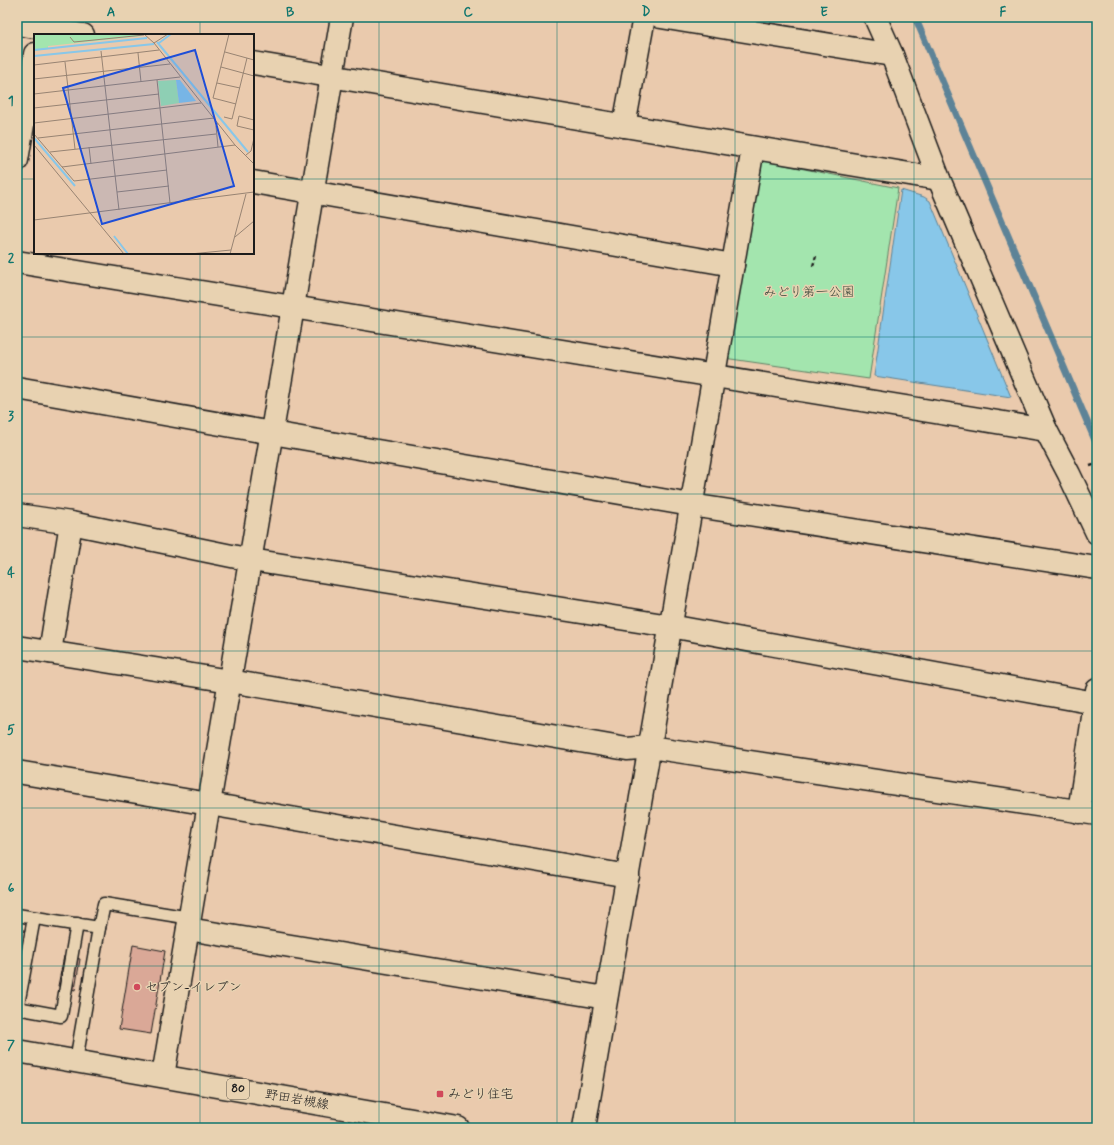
<svg xmlns="http://www.w3.org/2000/svg" width="1114" height="1145" font-family="Mynerve,'Klee One',sans-serif">
  <rect width="100%" height="100%" fill="#eacaad"/>
  <filter id="ink" filterUnits="userSpaceOnUse"><feTurbulence type="fractalNoise" baseFrequency=".025" numOctaves="2"/><feDisplacementMap in="SourceGraphic" scale="8" xChannelSelector="R" yChannelSelector="G"/><feConvolveMatrix kernelMatrix="1 2 1 2 8 2 1 2 1" color-interpolation-filters="sRGB"/></filter>
  <g filter="url(#ink)">
    <path fill="#a3e5ae" stroke="#608065" d="M 760,160 L 898,188 L 869,379 L 724,358 Z"/>
    <path fill="#88c7e9" stroke="#5d8397" d="M 901,190 L 924,197 L 930,201 L 1011,397 L 874,376 Z"/>
    <g fill="none" stroke-linecap="round" stroke-linejoin="round">
      <path stroke="#5d8397" stroke-width="7" d="M 915,17 L 1097,445"/>
    </g>
    <g fill="#daa897" stroke="#1c1c1c">
      <path d="M 133,945 L 165,951 L 151,1034 L 119,1029 Z"/>
      <path d="M 64,956 L 80,959 L 75,990 L 58,986 Z"/>
    </g>
    <g fill="none" stroke-linecap="round" stroke-linejoin="round">
      <defs>
        <g id="service">
          <path d="M 17,915 L 99,928 L 76,1061"/>
          <path d="M 99,928 L 104,904 L 190,918"/>
          <path d="M 17,1008 L 61,1016 L 77,924"/>
          <path d="M 17,1010 L 34,918"/>
        </g>
        <g id="minor">
          <path d="M 661,17 L 892,55"/>
          <path d="M 875,17 L 892,55 L 939,179 L 1046,430 L 1069,474 L 1097,533"/>
          <path d="M 17,24 L 83,35"/>
          <path d="M 253,63 L 939,179"/>
          <path d="M 624,126 L 644,17"/>
          <path d="M 17,160 L 35,54"/>
          <path d="M 253,182 L 733,265"/>
          <path d="M 17,262 L 1046,430"/>
          <path d="M 17,388 L 272,433 L 691,505 L 1097,568"/>
          <path d="M 17,515 L 71,523 L 251,560 L 670,626 L 1095,703"/>
          <path d="M 17,647 L 230,681 L 627,749 L 650,747 L 1097,814"/>
          <path d="M 50,652 L 71,523"/>
          <path d="M 17,772 L 209,804 L 628,876"/>
          <path d="M 1079,812 L 1097,690"/>
          <path d="M 188,929 L 606,998"/>
          <path d="M 163,1076 L 342,17"/>
          <path d="M 584,1128 L 753,148"/>
        </g>
        <path id="primary" d="M 17,1051 L 458,1128"/>
      </defs>
      <use href="#service" stroke="#1c1c1c" stroke-width="15"/>
      <use href="#minor" stroke="#1c1c1c" stroke-width="25"/>
      <use href="#primary" stroke="#1c1c1c" stroke-width="25"/>
      <g stroke="#1c1c1c" stroke-width="2.5" stroke-dasharray="4 3" stroke-linecap="butt">
        <path d="M 813,266 L 816,256"/>
        <path d="M 1090,466 L 1097,464"/>
      </g>
      <use href="#service" stroke="#e8d2b1" stroke-width="12"/>
      <use href="#minor" stroke="#e8d2b1" stroke-width="22"/>
      <use href="#primary" stroke="#e8d2b1" stroke-width="22"/>
    </g>
  </g>
  <path fill="none" stroke="#0f766e" stroke-width="1" stroke-opacity="0.55" d="M 200,17 L 200,35M 379,17 L 379,1128M 557,17 L 557,1128M 735,17 L 735,1128M 914,17 L 914,1128M 17,179 L 35,179M 253,179 L 1097,179M 200,253 L 200,1128M 17,337 L 1097,337M 17,494 L 1097,494M 17,651 L 1097,651M 17,808 L 1097,808M 17,966 L 1097,966"/>
  <g fill="#d1495b" stroke="#e8d2b1" stroke-width="1.5">
    <circle cx="137" cy="987" r="4"/>
    <rect x="436" y="1090" width="8" height="8" rx="2"/>
  </g>
  <g text-anchor="middle" dominant-baseline="central" stroke-width="3" stroke-linejoin="round" paint-order="stroke">
    <rect fill="#e8d2b1" stroke="#595349" stroke-width="1" x="227" y="1079" width="22" height="20" rx="3"/>
    <g font-size="12" font-weight="bold" fill="#1c1c1c">
      <text x="238" y="1089">80</text>
    </g>
    <g font-size="13" fill="#374439" stroke="#e8d2b1">
      <text x="809" y="292">みどり第一公園</text>
    </g>
    <g font-size="13" fill="#1c1c1c" stroke="#e8d2b1" text-anchor="start">
      <text x="145" y="987">セブン-イレブン</text>
      <text x="448" y="1094">みどり住宅</text>
    </g>
    <g font-size="13" fill="#1c1c1c" stroke="#e8d2b1">
      <text transform="translate(297 1100) rotate(10)">野田岩槻線</text>
    </g>
  </g>
  <g transform="translate(34 34)">
    <rect width="220" height="220" fill="#eacaad"/>
    <path d="M 0,0 L 106,0 L 108,2 L 14,12 L 14,15 L 0,17 ZM 142,46 L 145,69 L 127,72 L 124,47 Z" fill="#a3e5ae"/>
    <path d="M 142,46 L 146,46 L 162,67 L 145,69 Z" fill="#88c7e9"/>
    <path fill="none" stroke="#88c7e9" stroke-width="2" d="M 123,8 L 214,118M 125,9 L 137,0M 0,16 L 113,4M 0,22 L 120,10M 0,104 L 41,152M 80,202 L 94,220"/>
    <path fill="none" stroke="#988473" stroke-width="1" d="M 110,0 L 120,9 L 201,111 L 220,130M 195,0 L 179,64 L 202,70M 36,3 L 40,8 L 110,1M 120,9 L 134,0M 67,17 L 85,176M 191,18 L 220,26M 104,19 L 107,48M 31,28 L 41,115M 0,31 L 125,16M 187,33 L 220,42M 0,45 L 136,30M 123,46 L 136,169M 183,49 L 206,54M 0,60 L 146,43M 0,74 L 125,60M 190,83 L 198,85 L 213,24M 220,86 L 205,82 L 203,92 L 220,96M 0,89 L 167,69M 0,100 L 40,147 L 133,136M 4,104 L 180,84M 0,111 L 90,220M 55,113 L 57,130M 184,113 L 182,92 L 184,89M 16,118 L 182,100M 212,121 L 217,117 L 220,104M 28,133 L 201,111M 83,158 L 135,152M 0,186 L 220,158M 201,203 L 220,187M 156,220 L 197,216M 196,220 L 212,160"/>
    <path fill="#1d4ed8" fill-opacity="0.15" stroke="#1d4ed8" stroke-width="2" d="M 161,16 L 200,152 L 68,190 L 29,54 Z"/>
    <rect width="220" height="220" fill="none" stroke="#1c1c1c" stroke-width="2"/>
  </g>
  <rect width="1114" height="1145" fill="none" stroke="#e8d2b1" stroke-width="44"/>
  <rect x="22" y="22" width="1070" height="1101" fill="none" stroke="#0f766e" stroke-width="1.5"/>
  <g font-size="13" text-anchor="middle" font-weight="bold" fill="#0f766e">
    <text x="111" y="16">A</text>
    <text x="290" y="16">B</text>
    <text x="468" y="16">C</text>
    <text x="646" y="16">D</text>
    <text x="824" y="16">E</text>
    <text x="1003" y="16">F</text>
    <text x="11" y="105">1</text>
    <text x="11" y="262">2</text>
    <text x="11" y="420">3</text>
    <text x="11" y="577">4</text>
    <text x="11" y="734">5</text>
    <text x="11" y="892">6</text>
    <text x="11" y="1049">7</text>
  </g>
</svg>
